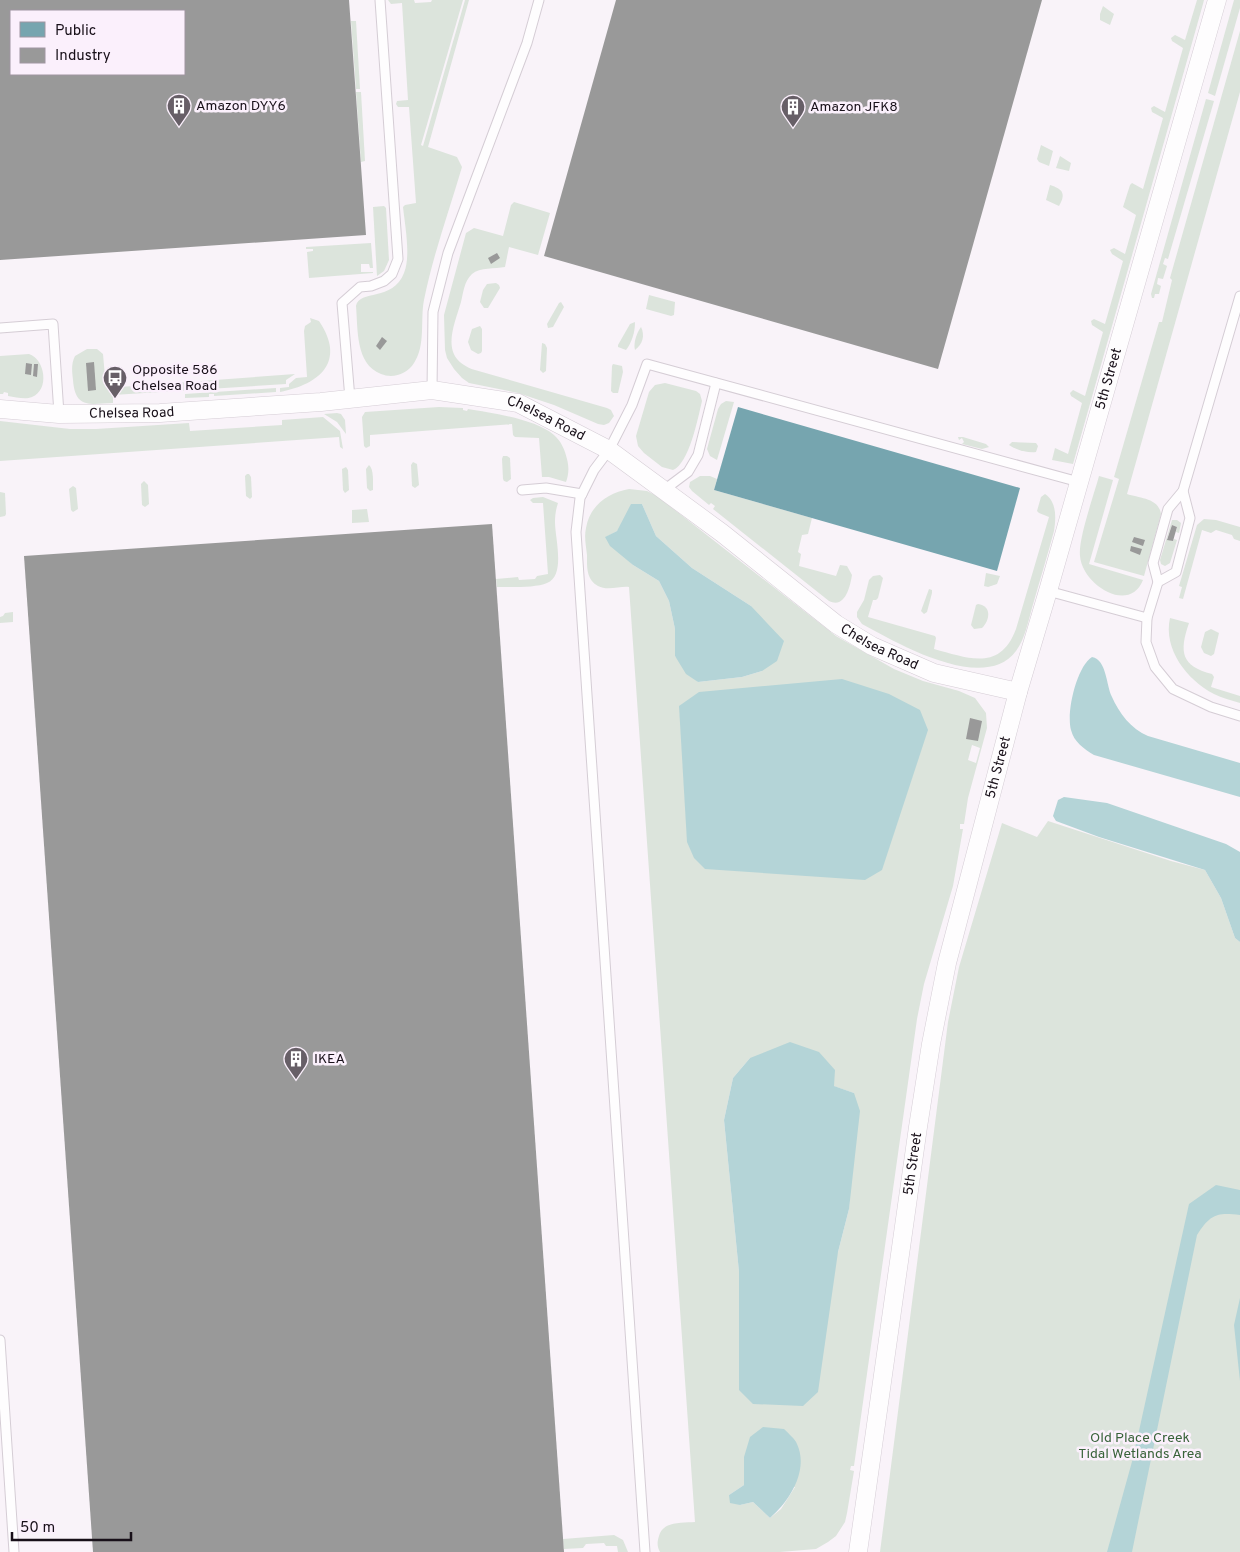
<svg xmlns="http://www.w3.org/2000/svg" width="1240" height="1552" font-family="Overpass,sans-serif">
  <rect width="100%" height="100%" fill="#f9f3f9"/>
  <g fill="#dce4dc" fill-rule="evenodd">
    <path d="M 388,0 L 414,0 L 415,3 L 431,2 L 432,0 L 463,0 L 421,145 L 423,146 L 465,0 L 469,0 L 428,147 L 457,157 L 462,167 C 449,211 433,255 424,300 C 420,320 426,345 414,363 C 407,374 393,379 381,374 C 355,364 358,328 356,306 C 359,289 393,302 404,273 C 411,256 405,226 403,207 L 405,205 L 416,203 L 409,107 L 398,107 L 396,104 L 397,101 L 408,100 L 402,3 L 391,4 Z"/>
    <path d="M 1197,0 L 1204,0 L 1203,4 L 1073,464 L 1052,460 L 1055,448 L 1068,454 L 1082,403 L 1071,396 L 1070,393 L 1073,390 L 1085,396 L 1103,332 L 1092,325 L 1091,321 L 1094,319 L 1105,324 L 1123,261 L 1112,254 L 1110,250 L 1114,248 L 1125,254 L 1136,215 L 1123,207 L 1130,185 L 1132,183 L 1143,189 L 1163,118 L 1152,112 L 1151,108 L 1154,106 L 1165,112 L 1183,48 L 1172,41 L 1171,38 L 1175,35 L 1185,40 Z"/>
    <path d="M 1234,0 L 1240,0 L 1240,8 L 1215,96 L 1208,93 Z"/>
    <path d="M 1103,6 L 1114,14 L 1110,25 L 1100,20 L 1100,14 Z"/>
    <path d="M 351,21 L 356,21 L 360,89 L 356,89 Z"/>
    <path d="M 1240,31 L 1240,92 L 1127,494 C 1139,498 1159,498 1161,514 L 1144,576 L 1094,562 L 1119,479 L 1114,477 L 1159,322 L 1162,322 L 1172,280 L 1170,278 Z"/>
    <path d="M 356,92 L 361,92 L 365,161 L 361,162 Z"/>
    <path d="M 1206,99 L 1214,101 L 1168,259 L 1165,258 L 1163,264 L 1167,266 L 1163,279 L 1158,278 L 1157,284 L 1161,286 L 1159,294 L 1155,294 L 1154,298 L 1152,298 L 1151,294 Z"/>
    <path d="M 1041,145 L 1053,151 L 1049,166 L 1039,162 L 1037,159 Z"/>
    <path d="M 1060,156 L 1071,163 L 1069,171 L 1056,168 Z"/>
    <path d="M 1050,185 C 1063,189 1066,194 1059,206 L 1046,200 Z"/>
    <path d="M 514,202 L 550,213 L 538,255 L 509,247 L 505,267 C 495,269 480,267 472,274 C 464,281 463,294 461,302 C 453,329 439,358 475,370 L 607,408 L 611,410 L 614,416 L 609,423 L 604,425 L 598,424 L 554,405 L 518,393 L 469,383 L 462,378 L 454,369 L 447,358 L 445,350 L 444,315 L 466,233 L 474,228 L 503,236 L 511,205 Z"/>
    <path d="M 384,206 L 386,208 L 389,260 L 384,271 L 377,276 L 373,207 Z"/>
    <path d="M 371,243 L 373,268 L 370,268 L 369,264 L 361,264 L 361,272 L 373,272 L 373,273 L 309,278 L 307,252 L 313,251 L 313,249 L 306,249 L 306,247 Z"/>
    <path d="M 496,283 L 499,285 L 500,288 L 488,308 L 484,308 L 480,302 L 483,290 L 487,284 Z"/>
    <path d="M 649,295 L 675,302 L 674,315 L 671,316 L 646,309 Z"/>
    <path d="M 561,302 L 564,307 L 553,327 L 548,328 L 547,324 L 559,303 Z"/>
    <path d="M 310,318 L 319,321 C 346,361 321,384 280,392 L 280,388 L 289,387 L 289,384 L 296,378 L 307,377 L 304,331 L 305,326 L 311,322 Z"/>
    <path d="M 635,322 C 635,332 632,342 626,350 L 618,347 L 618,345 L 630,324 Z"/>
    <path d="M 480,326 L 482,329 L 482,351 L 481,353 L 478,354 L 471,350 L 468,342 L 472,329 Z"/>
    <path d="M 641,327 C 645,335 643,344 635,350 C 633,343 637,332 641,327 Z"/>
    <path d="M 542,343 L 545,344 L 547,348 L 546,371 L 543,373 L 540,370 Z"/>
    <path d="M 87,349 L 97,349 L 103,354 L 106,388 L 295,374 L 286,380 L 286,384 L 113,395 L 113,403 C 90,404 75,409 73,380 C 72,371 71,364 75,356 Z"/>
    <path d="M 29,354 C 45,359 50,390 32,397 C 25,400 16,397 8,396 L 8,393 L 4,392 L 3,394 L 0,394 L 0,356 Z"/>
    <path d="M 613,364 L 622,366 L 623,372 L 618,393 L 613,393 L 611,391 L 612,366 Z"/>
    <path d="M 665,383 L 696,391 L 700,394 L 702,401 C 698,418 689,464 673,470 L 662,467 L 644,453 L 638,446 L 636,436 L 649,392 L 655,385 Z"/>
    <path d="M 276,388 L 276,392 L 214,396 L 214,394 L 209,394 L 209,397 L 185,398 L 185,394 Z"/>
    <path d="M 726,401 L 734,402 L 717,460 L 710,456 L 707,449 L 718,409 L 721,404 Z"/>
    <path d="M 439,407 L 463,408 L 463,410 L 467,411 L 468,409 C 492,413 536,419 554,435 C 561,441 565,450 567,459 C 569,467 569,474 566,482 L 549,477 L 542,477 L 539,438 L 515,437 L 513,435 L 512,424 L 370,435 L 370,446 L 366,448 L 364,446 L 362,417 L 365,412 Z"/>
    <path d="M 337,413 L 341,414 L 345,420 L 346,434 L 337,422 L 324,414 Z"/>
    <path d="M 323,417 L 340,431 L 343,449 L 340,447 L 339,437 L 0,461 L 0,421 L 70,429 L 96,429 L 189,423 L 190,431 L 282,425 L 282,420 Z"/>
    <path d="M 958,437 L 963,437 L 986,444 L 989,447 L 982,449 L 962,444 L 964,442 L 962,438 L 959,440 Z"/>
    <path d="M 1012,442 L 1036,443 L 1038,446 L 1036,452 C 1027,453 1016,450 1009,445 Z"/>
    <path d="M 503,456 L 507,456 L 510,458 L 511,479 L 507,482 L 504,481 L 503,479 L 502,459 Z"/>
    <path d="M 413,462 L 417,464 L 419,485 L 415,488 L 412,486 L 411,465 Z"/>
    <path d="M 369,465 C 374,469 373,483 373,490 L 370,491 L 367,488 L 366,469 Z"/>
    <path d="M 346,467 L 348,470 L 349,490 L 345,493 L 343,490 L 342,469 Z"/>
    <path d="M 247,474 L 249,474 L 251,477 L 252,497 L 250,499 L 246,496 L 245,476 Z"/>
    <path d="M 700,476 L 710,476 L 717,479 L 714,490 L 812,518 L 808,534 L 802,535 L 798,552 L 801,554 L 799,566 L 836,576 L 840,565 L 847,566 L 852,575 C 850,587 845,609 829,601 L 713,509 L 715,506 L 711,503 L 709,505 L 692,491 L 689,487 L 690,482 Z"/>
    <path d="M 1099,476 L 1113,480 L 1089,564 L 1143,580 C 1129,615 1082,584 1080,556 C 1078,539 1094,495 1099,476 Z"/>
    <path d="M 144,481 L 148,485 L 149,504 L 145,507 L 142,505 L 141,484 Z"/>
    <path d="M 73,486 L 76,488 L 78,509 L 73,512 L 71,510 L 69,489 Z"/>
    <path d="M 629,489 L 647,491 L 657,496 L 836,636 L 894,669 L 923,681 L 959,691 L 975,698 L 986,713 L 987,728 L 968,798 L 964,824 L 960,824 L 960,829 L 963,829 L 953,886 L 924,984 L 917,1019 L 854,1466 L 851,1466 L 850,1470 L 854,1471 L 847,1513 L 845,1522 L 836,1536 L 828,1542 L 816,1549 L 780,1552 L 660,1552 C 657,1547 657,1542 659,1536 C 663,1521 682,1523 695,1522 L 629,587 C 620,586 607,591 598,586 C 586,579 587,567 587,555 C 586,546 584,537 586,528 C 590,505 608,493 629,489 ZM 642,504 L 656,536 L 692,568 L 751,606 L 762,671 L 742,677 L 698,682 L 675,656 L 675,629 L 669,601 L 659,581 L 633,565 L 606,537 L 617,531 ZM 972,745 L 980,748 L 976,763 L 968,760 ZM 750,1058 L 854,1093 L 849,1209 L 838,1252 L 739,1390 L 739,1272 L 724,1120 L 733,1078 ZM 744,1485 L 795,1487 L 781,1509 L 770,1518 L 753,1502 L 740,1505 L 729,1495 Z"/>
    <path d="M 0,492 L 5,493 L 6,514 L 5,516 L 0,517 Z"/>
    <path d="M 1045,494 C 1057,502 1056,518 1054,531 C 1047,557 1039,583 1032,608 C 1028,622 1025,639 1016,651 C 984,694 897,643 862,624 L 857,617 L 857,612 L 864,600 L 869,580 L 873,576 L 880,575 L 883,578 L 878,598 L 876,600 L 873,600 L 868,617 L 935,636 L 936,638 L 934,649 C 968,658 1000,672 1016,629 L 1049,517 L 1039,513 L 1037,511 L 1041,497 Z"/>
    <path d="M 543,497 L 558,503 C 556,509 555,515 555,522 C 555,538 566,576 547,583 C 536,588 510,587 497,587 L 496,579 L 518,577 L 519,580 L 535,579 L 537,576 L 548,574 L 543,503 L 533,503 L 530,500 L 533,498 Z"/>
    <path d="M 367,509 L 369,522 L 352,523 L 352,510 Z"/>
    <path d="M 1204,519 L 1216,520 L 1240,527 L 1240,541 L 1234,539 L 1232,535 L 1216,530 L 1211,533 L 1202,530 L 1183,599 L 1179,598 L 1182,587 L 1179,586 L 1197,525 Z"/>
    <path d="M 1172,520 L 1177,520 L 1181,523 L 1179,533 L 1176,532 L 1177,527 L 1172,525 L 1167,539 L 1173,541 L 1174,539 L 1177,540 L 1170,563 L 1165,566 L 1161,564 L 1160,560 Z"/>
    <path d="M 986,573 L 1000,576 L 997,584 L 988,587 L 984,586 Z"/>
    <path d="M 929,589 L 932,590 L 932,593 L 927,612 L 924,614 L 921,611 Z"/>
    <path d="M 978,604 C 992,606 990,620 982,628 L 974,629 L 971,625 L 976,605 Z"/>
    <path d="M 13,612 L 13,622 L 0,623 L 0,617 L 3,616 L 5,613 Z"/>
    <path d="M 1170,618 L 1189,623 C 1179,652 1181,666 1212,674 L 1214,677 L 1211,687 L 1240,696 L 1240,703 C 1231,700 1222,698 1214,694 C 1187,680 1163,649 1170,618 Z"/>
    <path d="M 1211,629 L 1219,633 L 1214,654 L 1211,656 L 1204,653 L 1201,647 L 1205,632 Z"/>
    <path d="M 1048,821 L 1171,861 L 1205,870 L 1221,898 L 1235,938 L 1240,942 L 1240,1552 L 880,1552 L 948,1022 L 959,967 L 1002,823 L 1037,837 Z"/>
    <path d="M 614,1535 L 623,1540 L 628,1552 L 618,1552 L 617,1546 L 606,1546 L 604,1543 L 586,1544 L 583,1548 L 564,1549 L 563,1539 Z"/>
  </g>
  <g fill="#b4d4d7">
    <path d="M 631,504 L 642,504 L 656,536 L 692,568 L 751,606 L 784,641 L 777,661 L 762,671 L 742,677 L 698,682 L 686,674 L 675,656 L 675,629 L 669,601 L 659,581 L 633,565 L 610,546 L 605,537 L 617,531 Z"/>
    <path d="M 1092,657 C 1107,660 1106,685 1112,697 C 1119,713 1131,729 1148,736 L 1240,763 L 1240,797 L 1094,755 C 1084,749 1074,742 1071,730 C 1066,712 1077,666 1092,657 Z"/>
    <path d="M 842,679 L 889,694 L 920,710 L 928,730 L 882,870 L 865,880 L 705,869 L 694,858 L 687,842 L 679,706 L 699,692 Z"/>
    <path d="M 1064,797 L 1107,803 L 1226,844 L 1240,852 L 1240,942 L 1235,938 L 1221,898 L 1205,870 L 1099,837 L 1056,821 L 1053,816 L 1058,800 Z"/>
    <path d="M 790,1042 L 819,1052 L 835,1070 L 834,1086 L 854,1093 L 860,1111 L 849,1209 L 838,1252 L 818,1392 L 803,1406 L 753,1404 L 739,1390 L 739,1272 L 724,1120 L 733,1078 L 750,1058 Z"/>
    <path d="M 1216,1185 L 1240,1190 L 1240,1215 C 1216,1212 1210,1215 1197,1235 L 1132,1552 L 1107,1552 L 1133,1458 L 1189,1204 Z"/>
    <path d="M 1240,1298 L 1240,1381 L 1234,1325 Z"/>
    <path d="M 763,1427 L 784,1429 C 788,1433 795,1439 797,1444 C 809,1470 790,1501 770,1518 L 753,1502 L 740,1505 L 730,1503 L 729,1495 L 744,1485 L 744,1457 L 750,1437 Z"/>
  </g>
  <path fill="#76a5af" d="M 738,407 L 1020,488 L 997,571 L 714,490 Z"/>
  <g fill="#999" fill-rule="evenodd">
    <path d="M 0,0 L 349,0 L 366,235 L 0,260 ZM 11,11 L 184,11 L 184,74 L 11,74 Z"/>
    <path d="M 616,0 L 1042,0 L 938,369 L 544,256 Z"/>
    <path d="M 497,253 L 500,258 L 491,264 L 488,258 Z"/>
    <path d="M 382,337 L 387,341 L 380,350 L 376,346 Z"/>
    <path d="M 94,362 L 96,390 L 88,391 L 86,363 Z"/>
    <path d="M 26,363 L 32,364 L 31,375 L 25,374 Z"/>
    <path d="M 34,364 L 38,364 L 37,377 L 33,376 Z"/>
    <path d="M 492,524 L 564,1552 L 93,1552 L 24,556 Z"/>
    <path d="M 1172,525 L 1177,527 L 1173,541 L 1167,540 Z"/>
    <path d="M 1134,537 L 1145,540 L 1143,546 L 1132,542 Z"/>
    <path d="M 1131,546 L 1142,549 L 1140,555 L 1130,551 Z"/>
    <path d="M 970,718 L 982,721 L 978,741 L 966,739 Z"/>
  </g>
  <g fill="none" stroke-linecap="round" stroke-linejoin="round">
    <defs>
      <g id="service">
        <path d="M 1240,296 L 1183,491 L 1168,509 L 1153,563 L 1158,582 L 1147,618 L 1146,642 L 1155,667 L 1173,689 L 1211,707 L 1240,716"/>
        <path d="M 0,328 L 53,324 L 59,414"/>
        <path d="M 432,390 L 433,312 L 448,253 L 527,43 L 539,0"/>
        <path d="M 350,399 L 342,303 L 360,287 L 371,286 L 384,281 L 392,274 L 398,259 L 380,0"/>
        <path d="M 522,490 L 546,488 L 582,494"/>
        <path d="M 664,490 L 688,472 L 698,455 L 716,383"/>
        <path d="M 1158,582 L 1176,572 L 1190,518 L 1183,491"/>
        <path d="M 1048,591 L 1147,618"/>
        <path d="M 0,1340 L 14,1552"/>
        <path d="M 645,1552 L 576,532 L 580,498 L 594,470 L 609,450 L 632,405 L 647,364 L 1079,482"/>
      </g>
      <g id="minor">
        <path id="s1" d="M 0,409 L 59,414 L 160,413 L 321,402 L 432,390 L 518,403 L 609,450 L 722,533 L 836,624 L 872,646 L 934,673 L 1018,692"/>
        <path id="s2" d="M 858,1552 L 918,1127 L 931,1044 L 947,963 L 1018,692 L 1048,591 L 1217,0"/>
      </g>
    </defs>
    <use href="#service" stroke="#d5cdd5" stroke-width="11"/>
    <use href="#minor" stroke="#d5cdd5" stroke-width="19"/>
    <use href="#service" stroke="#fefdfe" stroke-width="9"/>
    <use href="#minor" stroke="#fefdfe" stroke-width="18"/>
  </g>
  <defs>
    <symbol id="building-pin" viewBox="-11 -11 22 30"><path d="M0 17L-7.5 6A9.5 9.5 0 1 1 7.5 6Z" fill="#675f67" stroke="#fbf0fc"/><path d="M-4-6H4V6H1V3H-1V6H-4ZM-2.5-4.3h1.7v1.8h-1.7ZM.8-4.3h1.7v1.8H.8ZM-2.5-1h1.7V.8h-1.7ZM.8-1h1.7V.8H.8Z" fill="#fff"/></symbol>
    <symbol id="bus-pin" viewBox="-11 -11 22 30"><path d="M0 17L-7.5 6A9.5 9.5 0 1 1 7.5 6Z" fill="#675f67" stroke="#fbf0fc"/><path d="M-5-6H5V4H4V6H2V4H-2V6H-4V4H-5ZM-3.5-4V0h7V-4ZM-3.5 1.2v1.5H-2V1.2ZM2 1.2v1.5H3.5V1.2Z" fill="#fff"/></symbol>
  </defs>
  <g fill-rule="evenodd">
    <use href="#building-pin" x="165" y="92" width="28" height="38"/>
    <use href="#building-pin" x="779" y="93" width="28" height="38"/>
    <use href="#bus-pin" x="101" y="364" width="28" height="38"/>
    <use href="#building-pin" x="282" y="1045" width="28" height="38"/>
  </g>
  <g text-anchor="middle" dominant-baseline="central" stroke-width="5" stroke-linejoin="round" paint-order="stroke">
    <g font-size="14" fill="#181019" stroke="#fbf0fc" text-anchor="start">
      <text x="196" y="106">Amazon DYY6</text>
      <text x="810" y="107">Amazon JFK8</text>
      <text x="132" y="370">Opposite 586<tspan x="132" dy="16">Chelsea Road</tspan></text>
      <text x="314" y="1059">IKEA</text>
    </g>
    <g font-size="14" fill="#181019" stroke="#fbf0fc">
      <text stroke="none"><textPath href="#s2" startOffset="1202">5th Street</textPath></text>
      <text stroke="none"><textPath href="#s1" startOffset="132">Chelsea Road</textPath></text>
      <text stroke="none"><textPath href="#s1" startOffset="552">Chelsea Road</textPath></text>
      <text stroke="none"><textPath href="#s1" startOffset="958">Chelsea Road</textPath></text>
      <text stroke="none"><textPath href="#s2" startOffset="798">5th Street</textPath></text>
      <text stroke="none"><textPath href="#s2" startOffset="392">5th Street</textPath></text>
    </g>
    <g font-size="14" fill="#39633a" stroke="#fbf0fc">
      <text x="1140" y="1438">Old Place Creek<tspan x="1140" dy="16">Tidal Wetlands Area</tspan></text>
    </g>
  </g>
  <rect x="10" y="10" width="175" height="65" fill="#fbf0fc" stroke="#a096a1"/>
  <rect x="20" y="22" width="25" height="15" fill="#76a5af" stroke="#a096a1"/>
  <text x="55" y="35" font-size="15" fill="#181019">Public</text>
  <rect x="20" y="48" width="25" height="15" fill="#999999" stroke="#a096a1"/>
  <text x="55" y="60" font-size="15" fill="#181019">Industry</text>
  <path d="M12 1532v8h119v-8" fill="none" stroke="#181019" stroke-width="2.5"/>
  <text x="20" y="1532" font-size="15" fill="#181019" stroke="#fbf0fc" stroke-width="4" paint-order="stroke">50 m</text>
</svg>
